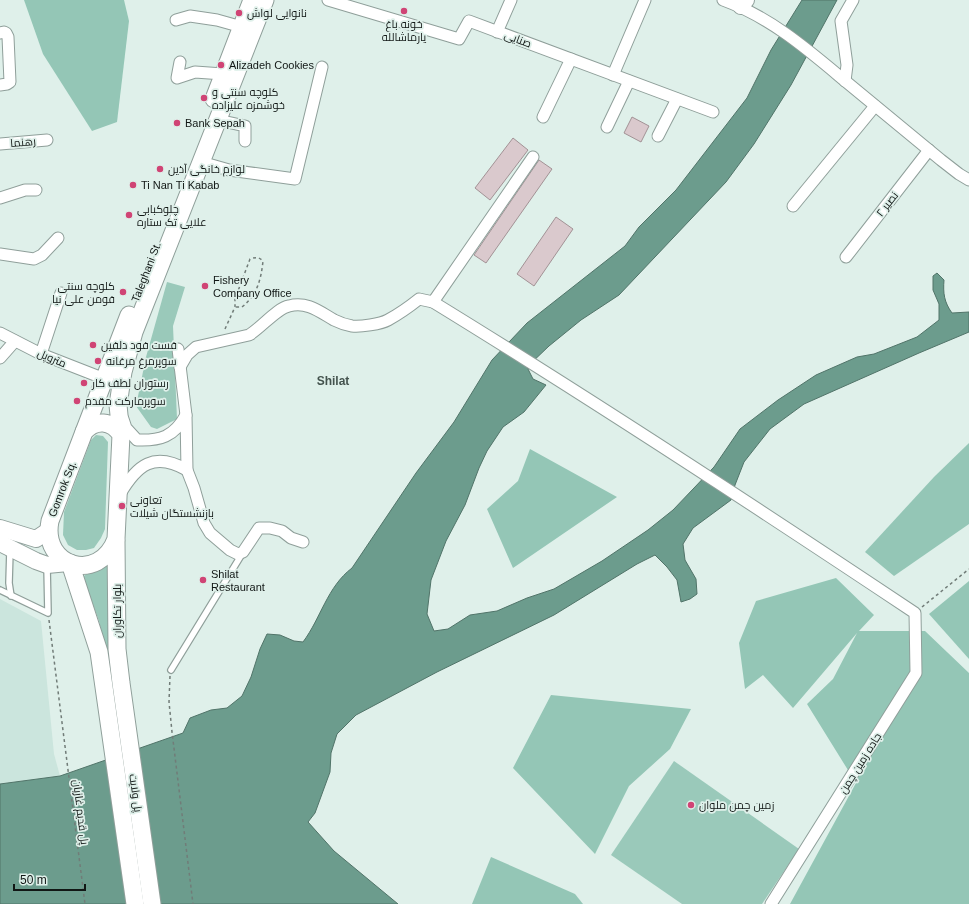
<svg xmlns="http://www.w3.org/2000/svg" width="969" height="904" font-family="Arial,Cairo,sans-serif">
  <rect width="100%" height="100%" fill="#dff0ea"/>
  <path fill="#cbe5dd" d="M 0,599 L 41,621 L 54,754 L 60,776 L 0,784 Z"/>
  <g fill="#9ac9ba">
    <path d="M 167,282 L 185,287 L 173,326 L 177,419 L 157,429 L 151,427 L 136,406 L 146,357 Z"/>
    <path d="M 96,435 L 103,436 L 108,442 L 105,529 L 101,538 L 94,548 L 86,550 L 77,550 L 68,545 L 63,535 L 64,512 L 91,440 Z"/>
    <path d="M 107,561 L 108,617 L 114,683 L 109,683 L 106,654 L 99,621 L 83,577 L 91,569 Z"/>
    <path d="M 674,761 L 799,849 L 762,904 L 682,904 L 611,855 Z"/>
  </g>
  <g fill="#94c6b6">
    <path d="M 24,0 L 124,0 L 129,21 L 117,122 L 92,131 L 43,54 Z"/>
    <path d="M 969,443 L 969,524 L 894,576 L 865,552 L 934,477 Z"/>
    <path d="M 530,449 L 617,497 L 513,568 L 487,509 L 518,481 Z"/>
    <path d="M 836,578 L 874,615 L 859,631 L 925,631 L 969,673 L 969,904 L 790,904 L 856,783 L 807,704 L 833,679 L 857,633 L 793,708 L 763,675 L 745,689 L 739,643 L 756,601 Z"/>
    <path d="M 969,581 L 969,659 L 929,614 Z"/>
    <path d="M 551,695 L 691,709 L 670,749 L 629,786 L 595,854 L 513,768 Z"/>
    <path d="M 491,857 L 575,894 L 583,904 L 472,904 Z"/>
  </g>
  <path fill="#6c9c8d" stroke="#517469" d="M 802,0 L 837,0 L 791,85 L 754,144 L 726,182 L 619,295 L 581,320 L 549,346 L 527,367 L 533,379 L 546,385 L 524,412 L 503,427 L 487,451 L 479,468 L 465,505 L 446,541 L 431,580 L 427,614 L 434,631 L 448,629 L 470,615 L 497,611 L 527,598 L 554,589 L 602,561 L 648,530 L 673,510 L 714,467 L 740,429 L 778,400 L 816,375 L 857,357 L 874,354 L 917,337 L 939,320 L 939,304 L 933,290 L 933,276 L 937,273 L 944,280 C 943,293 944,302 952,313 L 969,312 L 969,332 L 919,353 L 804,404 L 770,429 L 744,462 L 735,485 L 731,500 L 693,528 L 683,544 L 685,560 L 696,579 L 697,594 L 690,599 L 681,602 L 677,580 L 667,567 L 655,555 L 637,564 L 554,615 L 437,672 L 356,715 L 337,734 L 331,753 L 330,772 L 315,813 L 308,822 L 334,851 L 398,904 L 0,904 L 0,784 L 60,776 L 183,733 L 190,718 L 211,710 L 227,708 L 242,696 L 251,677 L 260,649 L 267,634 L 280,635 L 294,641 L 303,642 C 321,618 327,587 352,568 L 416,473 L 454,422 L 492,360 L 527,323 L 625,246 L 639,227 L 676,190 L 747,98 L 771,50 Z"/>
  <g fill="#dac9cd" stroke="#a29295">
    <path d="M 632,117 L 649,126 L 641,142 L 624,133 Z"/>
    <path d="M 513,138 L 528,150 L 490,200 L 475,188 Z"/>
    <path d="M 539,160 L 552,169 L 486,263 L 474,255 Z"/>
    <path d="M 556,217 L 573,229 L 534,286 L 517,274 Z"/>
  </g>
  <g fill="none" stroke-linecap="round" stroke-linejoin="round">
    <defs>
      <g id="lane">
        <path d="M 10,550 L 9,583 L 11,596"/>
        <path d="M 0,590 L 48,613 L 47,566"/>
        <path d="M 171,670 L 242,554"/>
      </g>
      <g id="street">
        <path d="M 328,0 L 459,39 L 469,21 L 713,112"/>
        <path d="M 723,0 C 770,17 807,49 844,80 C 877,107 909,134 941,160 L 959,174 L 969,180"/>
        <path d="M 176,20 L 190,16 L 217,20 L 242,27"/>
        <path d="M 497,32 L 511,0"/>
        <path d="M 0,33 L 4,32 L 6,33 L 8,37 L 10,82 L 7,84 L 0,85"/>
        <path d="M 180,62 L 177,78 L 195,72 L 223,74"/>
        <path d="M 613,75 L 645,0"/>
        <path d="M 845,81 L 847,65 L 841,21 L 853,0"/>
        <path d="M 543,117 L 571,59"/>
        <path d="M 218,120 L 245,126 L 245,141"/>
        <path d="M 607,127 L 629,81"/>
        <path d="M 658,136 L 677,99"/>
        <path d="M 0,144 L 47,140"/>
        <path d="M 201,162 L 229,170 L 295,179 L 322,67"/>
        <path d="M 0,198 L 25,190 L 36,190"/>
        <path d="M 793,206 L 875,106"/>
        <path d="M 0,254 L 34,259 L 42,255 L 58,238"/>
        <path d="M 846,257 L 929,150"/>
        <path d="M 433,302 C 596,402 756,507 915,613 L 916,673 L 771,904"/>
        <path d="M 0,333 L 41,354 L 105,379"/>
        <path d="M 178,349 L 186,415 L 187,470 L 194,488 L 204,523 L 210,533 L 230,550 L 238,554 L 243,552 L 259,528 L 270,528 L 282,531 L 291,538 L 303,542"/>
        <path d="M 41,354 L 61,293"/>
        <path d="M 0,358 L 15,341"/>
        <path d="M 180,367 L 187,355 L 196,347 L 249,335 C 261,328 277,308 289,306 C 307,301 320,312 334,320 C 340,323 346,325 352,326 C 360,327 381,324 388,320 C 399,314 409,307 419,299 L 433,302 L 533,157"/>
        <path d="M 123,419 L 126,428 L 137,440 C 160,441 174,437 186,415"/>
        <path d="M 120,494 C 137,465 154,451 187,470"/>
      </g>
      <g id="secondary">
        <path d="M 741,6 L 746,0"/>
        <path d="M 0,528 L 36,539 L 48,531"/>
        <path d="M 0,543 L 36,561 L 47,565 L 68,563"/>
      </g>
      <g id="primary">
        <path d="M 214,99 L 252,0"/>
        <path d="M 84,432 L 129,315"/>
        <path d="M 121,435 C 112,420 95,419 84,432 L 50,521 C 41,567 99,584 116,539 L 121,435 L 118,405 L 123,372 L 134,332 L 265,0"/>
        <path d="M 116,541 L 117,649 L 121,683 L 152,904"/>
        <path d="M 70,563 L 99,652 L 135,904"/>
      </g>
    </defs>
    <use href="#lane" stroke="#8f9f9a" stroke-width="8"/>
    <use href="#street" stroke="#8f9f9a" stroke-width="13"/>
    <use href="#secondary" stroke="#8f9f9a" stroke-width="18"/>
    <use href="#primary" stroke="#8f9f9a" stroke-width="19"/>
    <g stroke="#717c78" stroke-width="1.5" stroke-dasharray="3 3" stroke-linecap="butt">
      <path d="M 225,329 L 235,307 L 235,299 L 250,259 C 256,257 259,257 263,261 C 261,280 257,295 242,307 L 235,307"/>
      <path d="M 922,607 L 969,569"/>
      <path d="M 49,620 L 85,904"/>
      <path d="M 170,676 L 169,702 L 172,732 L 193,904"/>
    </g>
    <use href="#lane" stroke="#fff" stroke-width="5.5"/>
    <use href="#street" stroke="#fff" stroke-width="11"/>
    <use href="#secondary" stroke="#fff" stroke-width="16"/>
    <use href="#primary" stroke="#fff" stroke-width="17"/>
  </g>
  <g fill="#d04475" stroke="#dff0ea" stroke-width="1.5">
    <circle cx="404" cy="11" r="4"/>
    <circle cx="239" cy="13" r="4"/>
    <circle cx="221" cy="65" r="4"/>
    <circle cx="204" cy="98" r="4"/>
    <circle cx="177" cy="123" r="4"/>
    <circle cx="160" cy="169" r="4"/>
    <circle cx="133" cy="185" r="4"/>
    <circle cx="129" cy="215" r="4"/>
    <circle cx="205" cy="286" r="4"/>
    <circle cx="123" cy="292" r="4"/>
    <circle cx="93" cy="345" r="4"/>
    <circle cx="98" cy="361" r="4"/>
    <circle cx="84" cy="383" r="4"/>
    <circle cx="77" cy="401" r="4"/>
    <circle cx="122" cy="506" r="4"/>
    <circle cx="203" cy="580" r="4"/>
    <circle cx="691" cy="805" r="4"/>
  </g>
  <g text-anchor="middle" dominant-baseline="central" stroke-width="3.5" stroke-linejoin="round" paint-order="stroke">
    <g font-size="11" fill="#111715" stroke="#dff0ea" text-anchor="start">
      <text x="247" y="13">نانوایی لواش</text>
      <text x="404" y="24" text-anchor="middle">خونه باغ<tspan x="404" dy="13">یارماشالله</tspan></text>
      <text x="229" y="65">Alizadeh Cookies</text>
      <text x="212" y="92">کلوچه سنتی و<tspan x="212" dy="13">خوشمزه علیزاده</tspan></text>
      <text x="185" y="123">Bank Sepah</text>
      <text x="168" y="169">لوازم خانگی آذین</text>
      <text x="141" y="185">Ti Nan Ti Kabab</text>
      <text x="137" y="209">چلوکبابی<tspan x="137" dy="13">علایی تک ستاره</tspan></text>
      <text x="213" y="280">Fishery<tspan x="213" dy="13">Company Office</tspan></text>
      <text x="115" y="286" text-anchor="end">کلوچه سنتی<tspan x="115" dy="13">فومن علی نیا</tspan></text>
      <text x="101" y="345">فست فود دلفین</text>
      <text x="106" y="361">سوپرمرغ مرغانه</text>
      <text x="92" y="383">رستوران لطف کار</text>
      <text x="85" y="401">سوپرمارکت مقدم</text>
      <text x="130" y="500">تعاونی<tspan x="130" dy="13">بازنشستگان شیلات</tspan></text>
      <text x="211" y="574">Shilat<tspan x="211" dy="13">Restaurant</tspan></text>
      <text x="699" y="805">زمین چمن ملوان</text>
    </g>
    <g font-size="11" fill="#111715" stroke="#dff0ea">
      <text transform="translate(518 39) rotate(21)">صنایی</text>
      <text transform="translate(23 142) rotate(-5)">رهنما</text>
      <text transform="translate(887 204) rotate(-52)">نصیر ۲</text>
      <text transform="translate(146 272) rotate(-69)">Taleghani St.</text>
      <text transform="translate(52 358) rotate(23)">متروپل</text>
      <text transform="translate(62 489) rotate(-69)">Gomrok Sq.</text>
      <text transform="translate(117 611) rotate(-90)">بلوار تکاوران</text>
      <text transform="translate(860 763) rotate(-58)">جاده زمین چمن</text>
      <text transform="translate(136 793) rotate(82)">پل ولایت</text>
      <text transform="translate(81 812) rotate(83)">پل قدیم غازیان</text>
    </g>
    <g font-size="12" font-weight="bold" fill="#44534e" stroke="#dff0ea">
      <text x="333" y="381">Shilat</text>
    </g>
  </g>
  <path d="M14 884v6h71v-6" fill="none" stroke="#111715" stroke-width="2"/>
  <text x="20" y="884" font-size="12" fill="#111715" stroke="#dff0ea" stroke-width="3" paint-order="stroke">50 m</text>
</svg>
